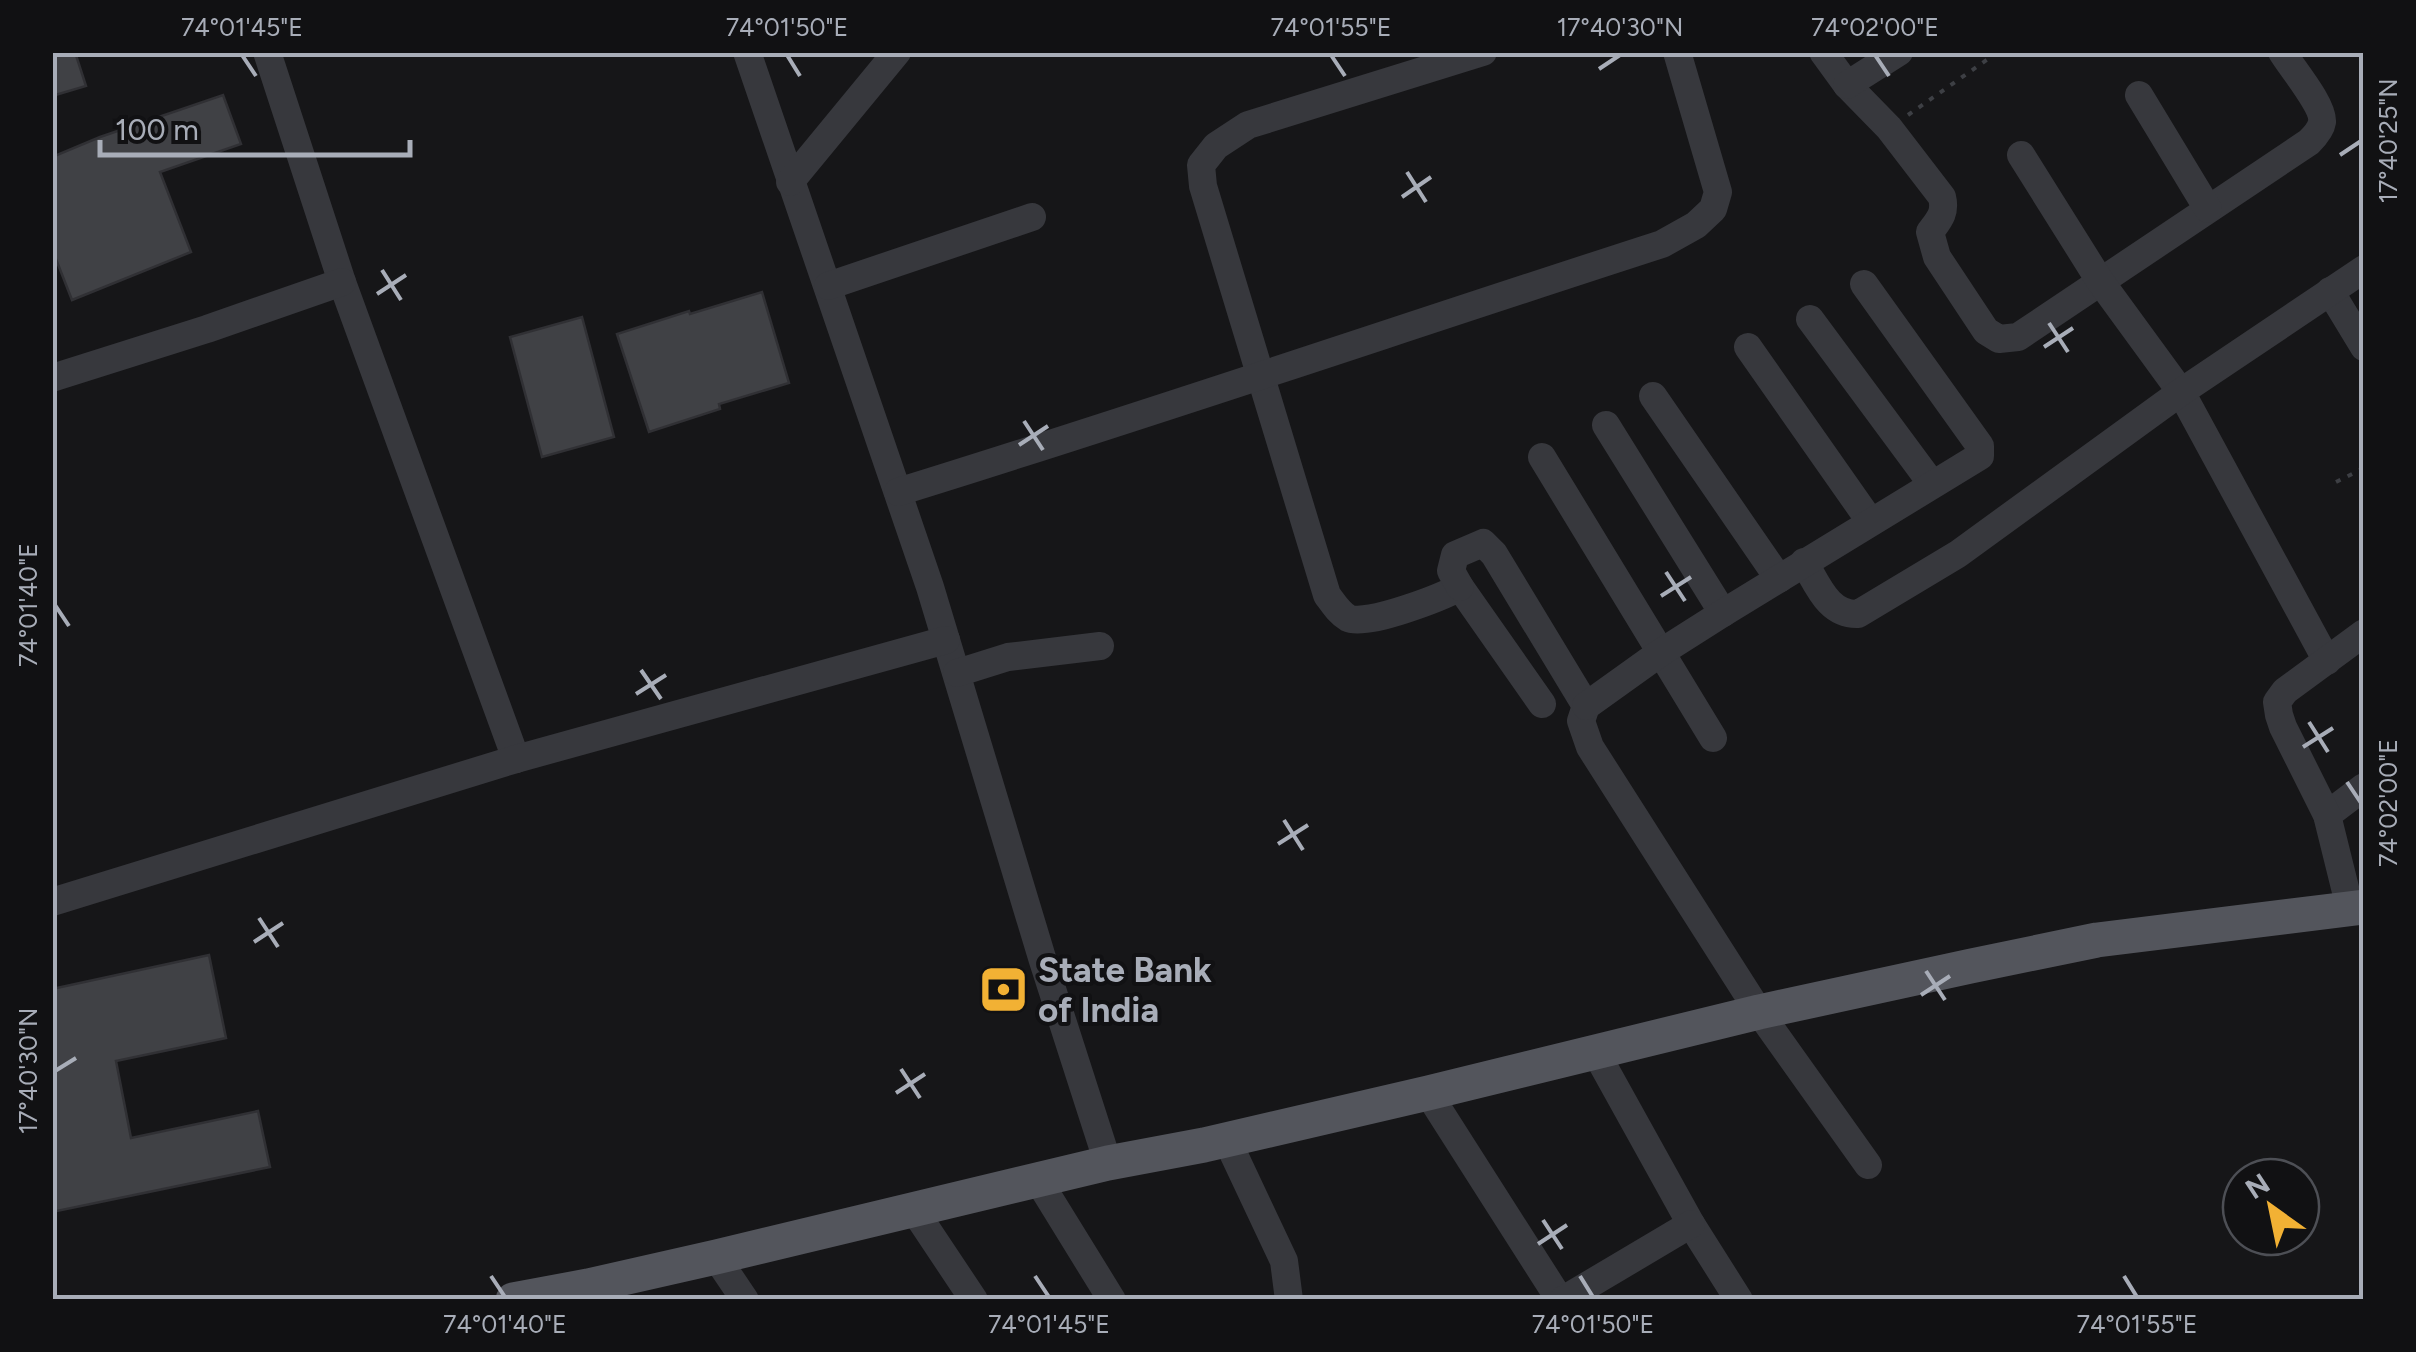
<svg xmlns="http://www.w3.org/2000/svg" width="2416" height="1352" font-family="Figtree,sans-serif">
  <rect width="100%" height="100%" fill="#161618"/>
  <g fill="#404145" stroke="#303034" stroke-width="2.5">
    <path d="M 52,52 L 75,52 L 86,86 L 52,96 Z"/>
    <path d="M 223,95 L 241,144 L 160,172 L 191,252 L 72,300 L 52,249 L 52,157 L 100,137 Z"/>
    <path d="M 762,292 L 789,383 L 719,404 L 720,409 L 649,432 L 617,334 L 689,311 L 690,314 Z"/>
    <path d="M 582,317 L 614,437 L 542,457 L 510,337 Z"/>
    <path d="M 209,955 L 226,1038 L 116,1061 L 131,1138 L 258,1111 L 270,1167 L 52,1212 L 52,989 Z"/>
  </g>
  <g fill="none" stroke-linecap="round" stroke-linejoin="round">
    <g stroke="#3d3f44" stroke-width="4" stroke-dasharray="5 8" stroke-linecap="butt">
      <path d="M 1908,115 L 1998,52"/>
      <path d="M 2336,482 L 2364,468"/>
    </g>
    <g stroke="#37383d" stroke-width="28">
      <path d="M 267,52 L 342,282 L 516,759"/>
      <path d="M 747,52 L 930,587 L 1043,961 L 1108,1163"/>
      <path d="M 1483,52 L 1248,125 L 1216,146 L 1201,165 L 1203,186 L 1327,595 C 1333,603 1339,613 1348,618 C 1366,627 1442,597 1460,587 L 1542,704"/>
      <path d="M 1823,52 L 1847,85 L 1889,128 L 1942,197 C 1946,213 1939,220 1930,232 L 1937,257 L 1986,331 L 1999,339 L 2018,337 L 2309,142 C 2314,137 2321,129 2322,122 C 2324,106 2291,67 2282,52"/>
      <path d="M 1847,85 L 1899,52"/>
      <path d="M 2139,95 L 2208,209"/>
      <path d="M 2021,155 L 2100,281 L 2181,392 L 2327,661"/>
      <path d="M 790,182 L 897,52"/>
      <path d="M 828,286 L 1032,217"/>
      <path d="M 2330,291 L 2364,347"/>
      <path d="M 1810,319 L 1932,484"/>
      <path d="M 1748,347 L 1870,521"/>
      <path d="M 52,378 L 207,329 L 342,282"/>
      <path d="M 1653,396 L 1779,579"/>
      <path d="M 1606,425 L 1723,613"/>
      <path d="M 1542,457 L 1713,738"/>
      <path d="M 898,492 C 1154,413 1408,326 1662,244 L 1696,225 L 1713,209 L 1718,192 L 1677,52"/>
      <path d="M 1804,562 C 1818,585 1828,615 1858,614 L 1958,554 L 2181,392 L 2364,269"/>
      <path d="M 1460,587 L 1451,571 L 1455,555 L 1483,543 L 1494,554 L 1586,706 L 1581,721 L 1590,747 L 1759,1012 L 1868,1165"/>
      <path d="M 957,673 L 1008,657 L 1100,646"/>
      <path d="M 1586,706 L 1660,653 L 1723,613 L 1980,456 L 1980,446 L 1864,284"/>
      <path d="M 2327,815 L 2364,787"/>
      <path d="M 52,902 L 516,759 L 946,640"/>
      <path d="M 2350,908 L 2327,815 L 2283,727 L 2279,715 L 2277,702 L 2285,691 L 2364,633"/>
      <path d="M 1595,1051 L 1691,1224 L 1739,1300"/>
      <path d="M 1428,1093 L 1560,1300"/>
      <path d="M 1227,1140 L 1284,1261 L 1289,1300"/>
      <path d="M 1038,1180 L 1112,1300"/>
      <path d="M 914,1210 L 974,1300"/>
      <path d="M 716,1257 L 745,1300"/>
      <path d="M 1563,1300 L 1691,1224"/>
    </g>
    <path stroke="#53555c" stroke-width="35" d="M 513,1300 L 588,1286 L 716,1257 L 1108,1163 L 1204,1145 L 1428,1093 L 1759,1012 L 1971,966 L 2097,940 L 2364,907"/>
  </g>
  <path fill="none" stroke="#a8adb8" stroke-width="4" d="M 242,55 L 256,76M 787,55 L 800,76M 1331,55 L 1345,76M 1875,55 L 1889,76M 1599,69 L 1620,55M 2340,155 L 2361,141M 1407,172 L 1426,202M 1402,197 L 1431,177M 382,270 L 401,300M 377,294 L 406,275M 2049,323 L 2068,352M 2044,347 L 2073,328M 1024,421 L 1043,450M 1019,445 L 1048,426M 1666,572 L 1685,601M 1661,596 L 1691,577M 55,605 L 69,626M 641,670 L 661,699M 636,694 L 666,675M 2309,722 L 2328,752M 2303,747 L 2333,728M 2347,782 L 2361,803M 1284,820 L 1303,850M 1278,844 L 1308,825M 259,918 L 278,947M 254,942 L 283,923M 1926,971 L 1945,1000M 1921,995 L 1950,976M 901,1069 L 920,1098M 55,1071 L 76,1058M 896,1093 L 925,1074M 1543,1220 L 1562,1249M 1538,1244 L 1567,1225M 491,1276 L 505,1297M 1035,1276 L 1049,1297M 1580,1276 L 1593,1297M 2124,1276 L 2137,1297"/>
  <defs>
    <symbol id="bank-square" viewBox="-11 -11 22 22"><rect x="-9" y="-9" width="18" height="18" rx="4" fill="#f2b134" stroke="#111113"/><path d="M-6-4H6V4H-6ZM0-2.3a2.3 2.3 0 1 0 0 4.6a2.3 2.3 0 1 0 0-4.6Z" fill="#111"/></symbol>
  </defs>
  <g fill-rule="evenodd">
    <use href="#bank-square" x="976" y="962" width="55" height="55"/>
  </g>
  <g text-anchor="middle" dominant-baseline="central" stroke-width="8" stroke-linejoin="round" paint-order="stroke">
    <g font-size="35" font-weight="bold" fill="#a8adb8" stroke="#111113" text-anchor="start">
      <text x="1038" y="970">State Bank<tspan x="1038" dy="40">of India</tspan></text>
    </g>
  </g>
  <rect width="2416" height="1352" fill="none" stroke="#111113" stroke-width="110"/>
  <g transform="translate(2271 1207) rotate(327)"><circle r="48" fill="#111113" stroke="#4d4f55" stroke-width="2.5"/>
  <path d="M0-8L18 38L0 25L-18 38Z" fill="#f2b134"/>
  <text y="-15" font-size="28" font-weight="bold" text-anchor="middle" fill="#a8adb8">N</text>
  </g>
  <path d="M100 140v15h310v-15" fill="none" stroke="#a8adb8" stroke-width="5"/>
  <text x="115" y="140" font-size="30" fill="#a8adb8" stroke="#111113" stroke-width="8" paint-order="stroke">100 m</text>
  <rect x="55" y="55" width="2306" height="1242" fill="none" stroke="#a8adb8" stroke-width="4"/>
  <g font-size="25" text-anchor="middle" fill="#a8adb8">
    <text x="242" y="36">74°01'45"E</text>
    <text x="787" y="36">74°01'50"E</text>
    <text x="1331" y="36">74°01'55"E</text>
    <text x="1620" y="36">17°40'30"N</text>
    <text x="1875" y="36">74°02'00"E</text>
    <text transform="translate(2388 141) rotate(-90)" y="9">17°40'25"N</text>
    <text transform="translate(28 605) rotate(-90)" y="9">74°01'40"E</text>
    <text transform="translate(2388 803) rotate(-90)" y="9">74°02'00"E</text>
    <text transform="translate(28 1071) rotate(-90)" y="9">17°40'30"N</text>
    <text x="505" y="1333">74°01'40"E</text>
    <text x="1049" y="1333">74°01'45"E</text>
    <text x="1593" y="1333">74°01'50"E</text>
    <text x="2137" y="1333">74°01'55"E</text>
  </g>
</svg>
